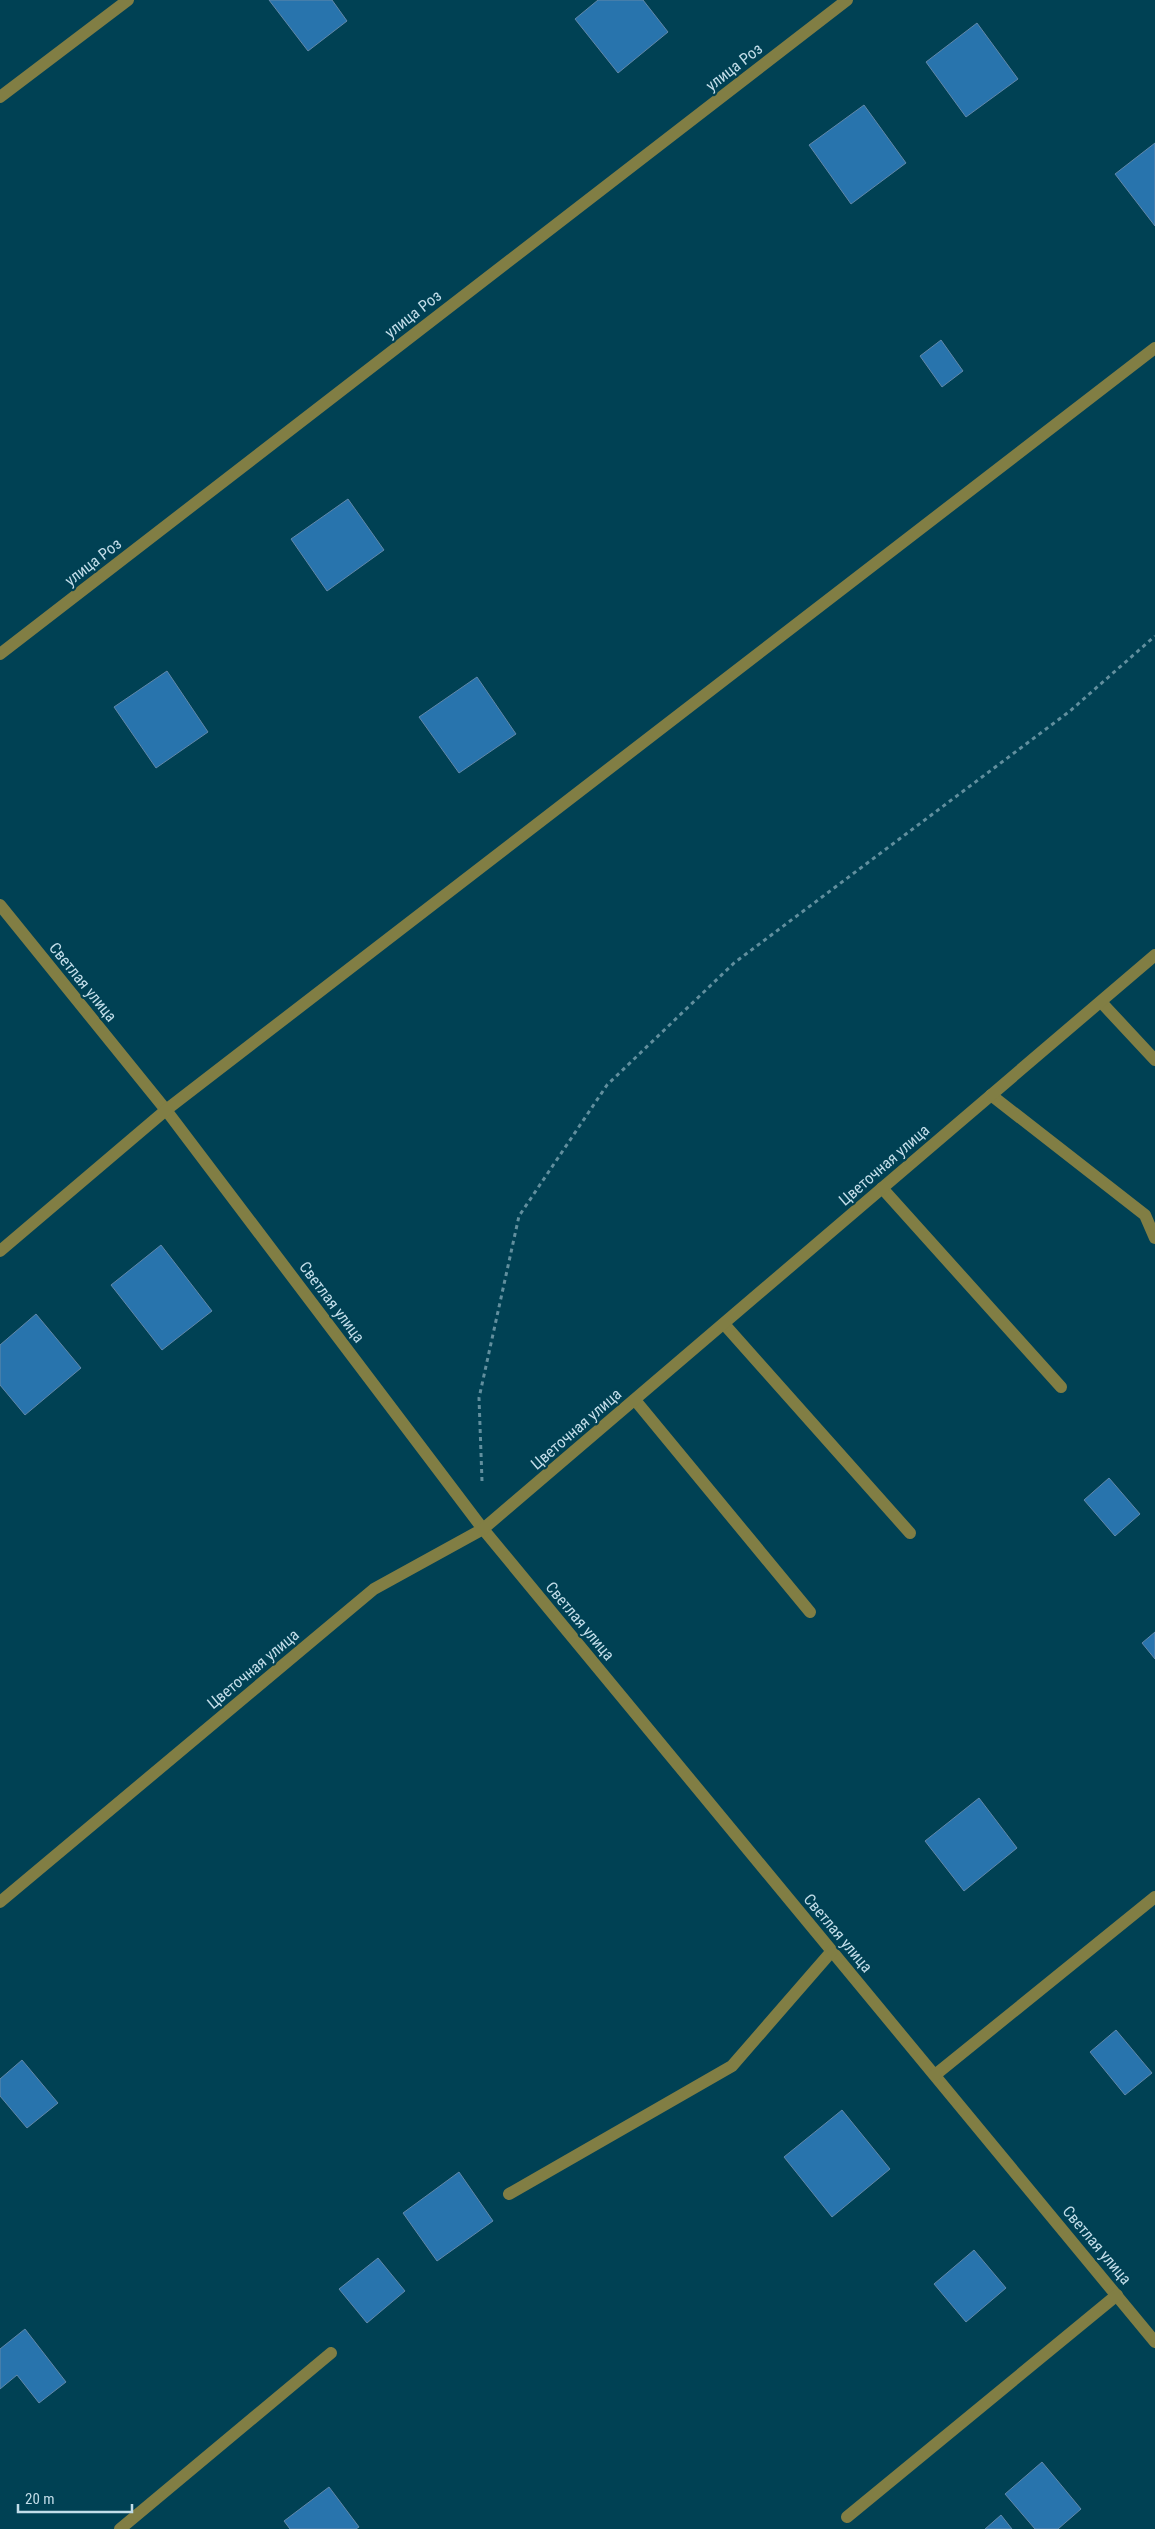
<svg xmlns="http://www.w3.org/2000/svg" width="1155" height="2529" font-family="'Roboto Condensed',sans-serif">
  <rect width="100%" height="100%" fill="#004154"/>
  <g fill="#2874ad" stroke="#6288aa">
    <path d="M 269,0 L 332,0 L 347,21 L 308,51 Z"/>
    <path d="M 598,0 L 643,0 L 668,32 L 618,73 L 575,19 Z"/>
    <path d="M 977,23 L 1018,79 L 966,117 L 926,62 Z"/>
    <path d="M 864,105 L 906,163 L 851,204 L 809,145 Z"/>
    <path d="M 1155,143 L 1155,226 L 1115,174 Z"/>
    <path d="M 941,340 L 963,371 L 942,387 L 920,356 Z"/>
    <path d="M 348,499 L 384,550 L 327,591 L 291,539 Z"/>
    <path d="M 167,671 L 208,732 L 156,768 L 114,707 Z"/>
    <path d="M 477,677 L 516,734 L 459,773 L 419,717 Z"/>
    <path d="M 161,1245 L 212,1311 L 162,1350 L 111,1285 Z"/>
    <path d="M 36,1314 L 81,1368 L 25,1415 L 0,1385 L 0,1345 Z"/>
    <path d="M 1109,1478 L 1140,1514 L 1115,1536 L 1084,1500 Z"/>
    <path d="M 1155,1632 L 1155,1659 L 1142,1643 Z"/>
    <path d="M 979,1798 L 1017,1848 L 964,1891 L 925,1841 Z"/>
    <path d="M 1116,2030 L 1152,2073 L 1125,2095 L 1090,2052 Z"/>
    <path d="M 22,2060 L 58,2103 L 27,2128 L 0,2096 L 0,2079 Z"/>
    <path d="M 842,2110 L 890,2169 L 832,2217 L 784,2157 Z"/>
    <path d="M 459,2172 L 493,2221 L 437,2261 L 403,2213 Z"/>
    <path d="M 974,2250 L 1006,2288 L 966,2322 L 934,2284 Z"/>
    <path d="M 378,2258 L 405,2291 L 367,2323 L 339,2289 Z"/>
    <path d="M 25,2329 L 66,2382 L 39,2403 L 17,2375 L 0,2389 L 0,2349 Z"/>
    <path d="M 1042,2462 L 1081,2509 L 1058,2529 L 1035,2529 L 1005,2494 Z"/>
    <path d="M 329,2487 L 359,2527 L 356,2529 L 290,2529 L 284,2521 Z"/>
    <path d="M 1001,2515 L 1012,2529 L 985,2529 Z"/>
  </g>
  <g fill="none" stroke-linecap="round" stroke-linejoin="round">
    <path stroke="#618f9e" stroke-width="3" stroke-dasharray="4 4" stroke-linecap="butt" d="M 482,1481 L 479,1398 L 519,1216 L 607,1085 L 734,963 L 1070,711 L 1155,636"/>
    <g stroke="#817e44" stroke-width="12">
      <path d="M 0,97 L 128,0"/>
      <path d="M 0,654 L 847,0"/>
      <path d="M 0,905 L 166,1110 L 483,1529 L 1155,2342"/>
      <path d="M 1101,1002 L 1155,1060"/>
      <path d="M 991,1095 L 1145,1215 L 1155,1238"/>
      <path d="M 882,1188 L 1061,1387"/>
      <path d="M 0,1251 L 166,1110 L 1155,348"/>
      <path d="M 724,1324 L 910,1533"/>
      <path d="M 635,1400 L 810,1612"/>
      <path d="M 0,1902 L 374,1589 L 483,1529 L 1155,955"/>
      <path d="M 935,2075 L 1155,1897"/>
      <path d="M 509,2194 L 732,2066 L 832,1951"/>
      <path d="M 847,2517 L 1117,2295"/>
      <path d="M 120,2529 L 331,2353"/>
    </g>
  </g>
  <g text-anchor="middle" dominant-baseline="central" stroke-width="4.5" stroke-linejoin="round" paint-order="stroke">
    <g font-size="16" fill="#c2dde9" stroke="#004154">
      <text transform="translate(734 67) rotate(-38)">улица Роз</text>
      <text transform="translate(413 314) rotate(-38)">улица Роз</text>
      <text transform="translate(93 562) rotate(-38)">улица Роз</text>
      <text transform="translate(83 982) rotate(51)">Светлая улица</text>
      <text transform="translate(884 1165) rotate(-41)">Цветочная улица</text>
      <text transform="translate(332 1302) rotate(53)">Светлая улица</text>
      <text transform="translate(576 1429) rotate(-41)">Цветочная улица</text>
      <text transform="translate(580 1621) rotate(50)">Светлая улица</text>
      <text transform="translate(253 1669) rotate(-40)">Цветочная улица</text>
      <text transform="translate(838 1933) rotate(50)">Светлая улица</text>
      <text transform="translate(1097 2245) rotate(50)">Светлая улица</text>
    </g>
  </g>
  <path d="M18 2504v8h114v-8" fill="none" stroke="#c2dde9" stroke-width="2.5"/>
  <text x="25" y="2504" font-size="15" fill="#c2dde9" stroke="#004154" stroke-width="4" paint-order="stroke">20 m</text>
</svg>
